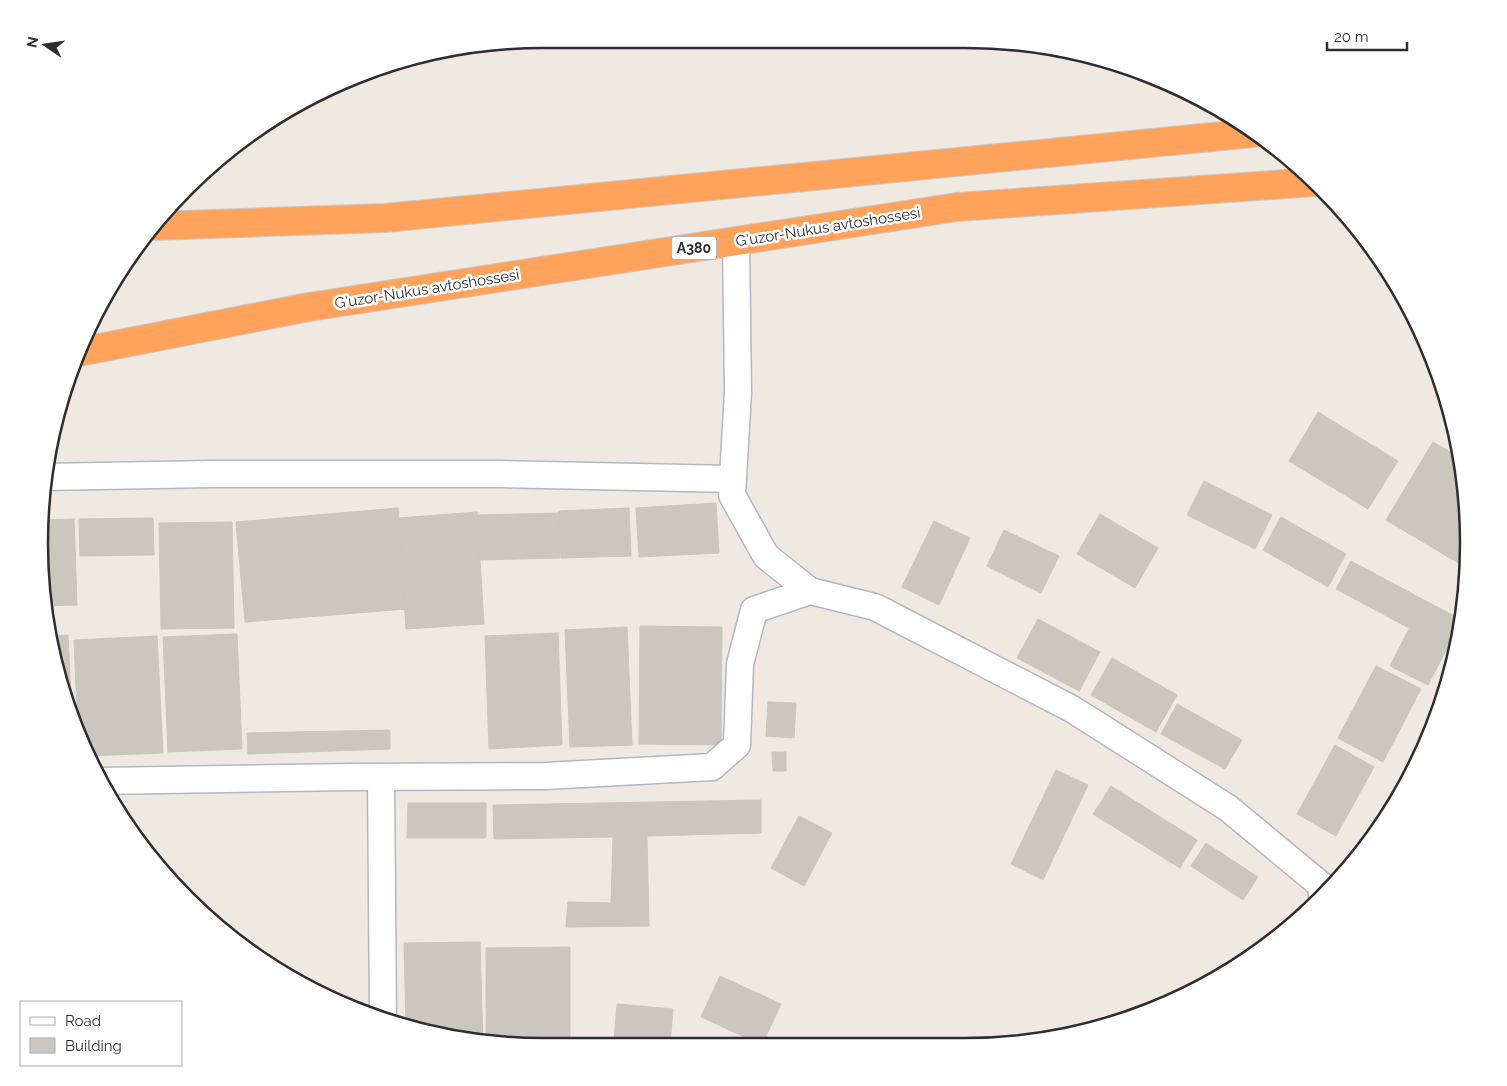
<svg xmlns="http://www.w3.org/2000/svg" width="1507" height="1086" font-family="Raleway,sans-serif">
  <rect width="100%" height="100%" fill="#efe9e1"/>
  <g fill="#cbc7bf" stroke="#cbc5ba">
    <path d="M 1318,412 L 1398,461 L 1368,509 L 1289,461 Z"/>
    <path d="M 1433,442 L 1459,457 L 1464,477 L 1467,568 L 1386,520 Z"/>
    <path d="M 1204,481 L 1272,515 L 1255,549 L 1187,515 Z"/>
    <path d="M 716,503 L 719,553 L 639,557 L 636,508 Z"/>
    <path d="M 398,508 L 406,609 L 245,622 L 236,522 Z"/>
    <path d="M 629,508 L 631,556 L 561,558 L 559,511 Z"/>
    <path d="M 477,512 L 484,624 L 406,629 L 399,518 Z"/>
    <path d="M 559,513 L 560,558 L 479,560 L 478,515 Z"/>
    <path d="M 1100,514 L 1158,548 L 1135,588 L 1077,554 Z"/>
    <path d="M 1281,517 L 1346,554 L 1328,587 L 1263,550 Z"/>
    <path d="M 153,518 L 154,555 L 80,556 L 79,519 Z"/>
    <path d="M 74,519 L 77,605 L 43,606 L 43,520 Z"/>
    <path d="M 934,521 L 970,538 L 939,605 L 902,587 Z"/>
    <path d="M 232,522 L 234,628 L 161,629 L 159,523 Z"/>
    <path d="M 1004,530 L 1059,556 L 1041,593 L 987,566 Z"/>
    <path d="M 1351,561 L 1424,600 L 1409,628 L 1336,589 Z"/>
    <path d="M 1424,600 L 1460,619 L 1459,625 L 1428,685 L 1390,666 Z"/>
    <path d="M 1038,619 L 1100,652 L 1079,691 L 1017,658 Z"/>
    <path d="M 640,626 L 722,627 L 721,745 L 639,744 Z"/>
    <path d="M 627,627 L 632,745 L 570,747 L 565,630 Z"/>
    <path d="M 558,633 L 562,745 L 489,749 L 485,636 Z"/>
    <path d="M 237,634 L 242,749 L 168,752 L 163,637 Z"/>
    <path d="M 68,635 L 72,716 L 56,674 L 49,636 Z"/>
    <path d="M 157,636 L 163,753 L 87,756 L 78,733 L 74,640 Z"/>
    <path d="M 1112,658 L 1177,695 L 1156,732 L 1091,695 Z"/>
    <path d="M 1376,666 L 1421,689 L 1383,762 L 1338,738 Z"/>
    <path d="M 768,702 L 796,703 L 794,738 L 766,736 Z"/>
    <path d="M 1177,704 L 1242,740 L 1225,769 L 1161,734 Z"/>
    <path d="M 390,730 L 390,749 L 248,754 L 247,733 Z"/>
    <path d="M 1335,745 L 1374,767 L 1336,836 L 1297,814 Z"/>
    <path d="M 772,752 L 786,752 L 786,771 L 773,771 Z"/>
    <path d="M 1056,770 L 1088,785 L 1043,880 L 1011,864 Z"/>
    <path d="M 1111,786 L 1197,840 L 1180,868 L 1093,814 Z"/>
    <path d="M 761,800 L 761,833 L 647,836 L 649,926 L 566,927 L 568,902 L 611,903 L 613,837 L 494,839 L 493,805 Z"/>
    <path d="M 408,803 L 486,803 L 486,838 L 407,838 Z"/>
    <path d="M 799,816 L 832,833 L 804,886 L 771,868 Z"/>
    <path d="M 1206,843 L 1258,877 L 1243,900 L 1191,866 Z"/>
    <path d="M 480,942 L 483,1042 L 413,1030 L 406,1028 L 404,943 Z"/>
    <path d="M 570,947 L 570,1046 L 510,1046 L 486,1042 L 486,948 Z"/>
    <path d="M 720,976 L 781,1004 L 762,1045 L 701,1017 Z"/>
    <path d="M 617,1004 L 673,1009 L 670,1045 L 614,1041 Z"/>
  </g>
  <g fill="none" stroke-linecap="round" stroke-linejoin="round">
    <defs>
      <g id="minor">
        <path d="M 736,241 L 738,392 L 732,495 L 766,556 L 810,591"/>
        <path d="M 43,477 L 212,474 L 499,474 L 733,479"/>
        <path d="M 381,777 L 383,1019"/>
        <path d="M 101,781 L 352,777 L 545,776 L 712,767 L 737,745 L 740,664 L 754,610 L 810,591 L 875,607 L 1072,709 L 1228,808 L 1321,885 L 1322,895"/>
      </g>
      <g id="highway">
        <path d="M 154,226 L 385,218 L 1253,133"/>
        <path d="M 79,352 L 309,307 L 957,207 L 1315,182"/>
      </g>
    </defs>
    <use href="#minor" stroke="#b4b7c1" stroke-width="29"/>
    <use href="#highway" stroke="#c9c9c9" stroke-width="30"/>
    <use href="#minor" stroke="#fff" stroke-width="26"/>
    <use href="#highway" stroke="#ffa35c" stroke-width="28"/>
  </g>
  <g text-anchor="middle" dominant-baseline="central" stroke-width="5" stroke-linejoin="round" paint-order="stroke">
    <rect fill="#fff" stroke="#6d6d6d" stroke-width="1" x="671.5" y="236.5" width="45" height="23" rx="4"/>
    <g font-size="14" font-weight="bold" fill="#2e2e2e">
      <text x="694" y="248">A380</text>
    </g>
    <g font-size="15" fill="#2e2e2e" stroke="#fff">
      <text transform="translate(828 227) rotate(-9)">G'uzor-Nukus avtoshossesi</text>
      <text transform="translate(427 289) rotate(-9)">G'uzor-Nukus avtoshossesi</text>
    </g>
  </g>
  <path d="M0 0H1507V1086H0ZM543 48H965A495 495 0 0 1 1460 543V543A495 495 0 0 1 965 1038H543A495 495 0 0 1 48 543V543A495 495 0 0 1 543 48Z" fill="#fff" fill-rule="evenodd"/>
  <path fill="none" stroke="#2e2e2e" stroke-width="2.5" d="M543 48H965A495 495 0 0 1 1460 543V543A495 495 0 0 1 965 1038H543A495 495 0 0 1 48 543V543A495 495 0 0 1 543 48Z"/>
  <rect x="20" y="1001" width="162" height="65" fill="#ffffff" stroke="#ababab"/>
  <rect x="30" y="1017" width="25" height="8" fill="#ffffff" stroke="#ababab"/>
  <text x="65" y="1026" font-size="15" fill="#2e2e2e">Road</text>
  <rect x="30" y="1038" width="25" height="15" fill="#cbc7bf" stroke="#ababab"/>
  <text x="65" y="1051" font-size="15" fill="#2e2e2e">Building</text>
  <g transform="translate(45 45) rotate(283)" stroke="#ffffff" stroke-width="4" paint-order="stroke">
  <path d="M0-4L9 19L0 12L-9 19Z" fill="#2e2e2e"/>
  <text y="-8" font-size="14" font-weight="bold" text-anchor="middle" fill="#2e2e2e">N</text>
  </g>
  <path d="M1327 42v8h80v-8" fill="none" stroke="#2e2e2e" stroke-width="2.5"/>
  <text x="1334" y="42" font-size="15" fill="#2e2e2e" stroke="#ffffff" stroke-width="4" paint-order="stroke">20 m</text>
</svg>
